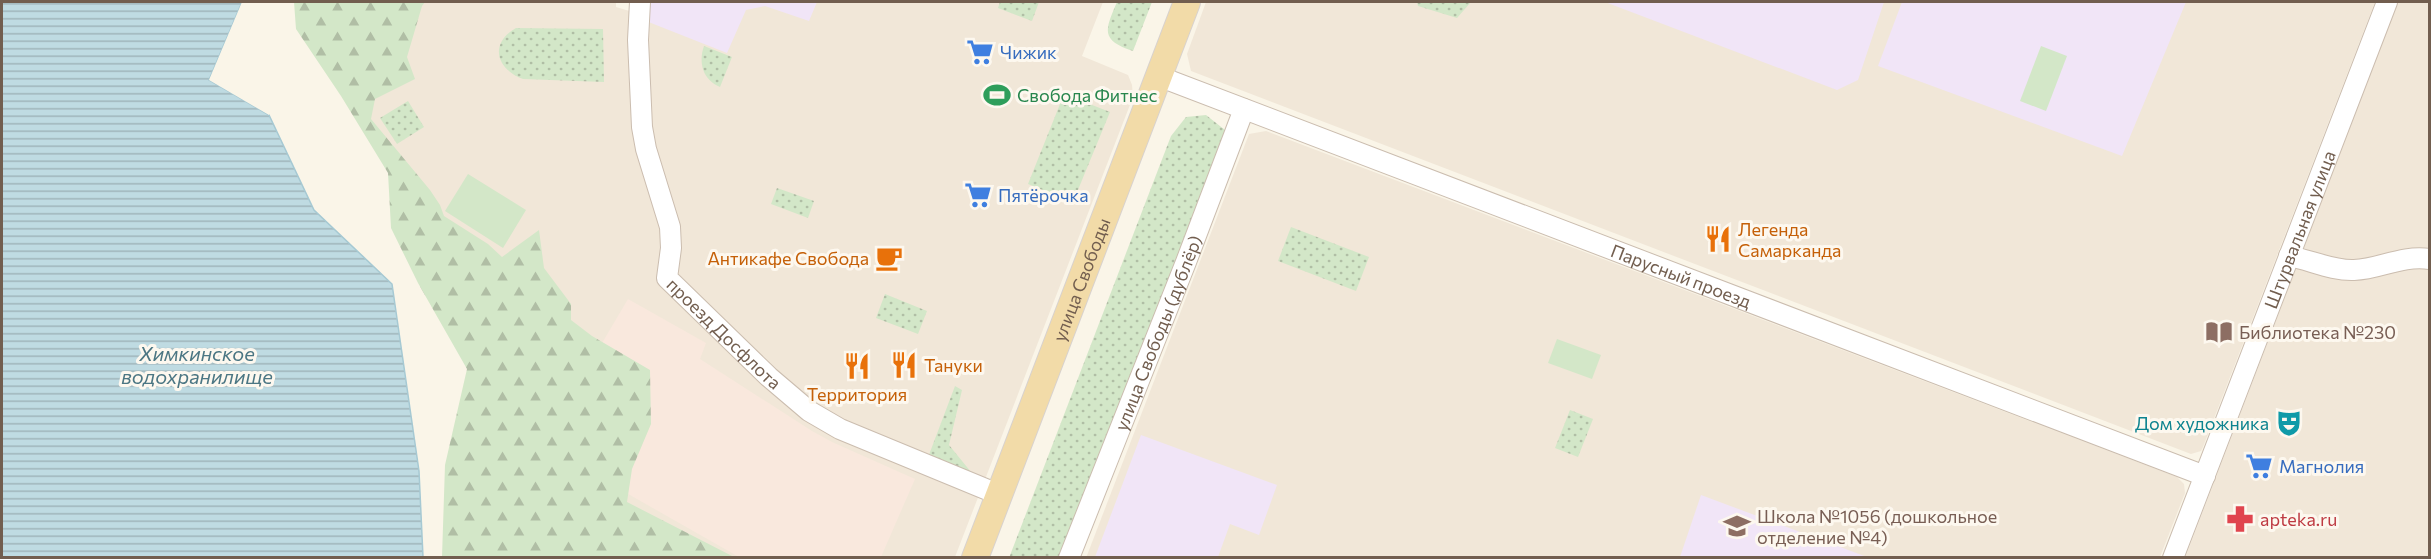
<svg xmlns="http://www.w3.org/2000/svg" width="2431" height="559" font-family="Commissioner,sans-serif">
  <defs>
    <pattern id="grass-dots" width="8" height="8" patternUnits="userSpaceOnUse" patternTransform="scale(1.5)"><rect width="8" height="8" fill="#d3e7c8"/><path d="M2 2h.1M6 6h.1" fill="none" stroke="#b0bea5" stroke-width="1.8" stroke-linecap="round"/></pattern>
    <pattern id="forest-firs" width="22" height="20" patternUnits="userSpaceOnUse" patternTransform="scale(1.5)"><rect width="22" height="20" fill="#d3e7c8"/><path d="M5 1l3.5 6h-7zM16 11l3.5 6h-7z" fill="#b0bea5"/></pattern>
    <pattern id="water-rules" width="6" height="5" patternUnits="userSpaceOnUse" patternTransform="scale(1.5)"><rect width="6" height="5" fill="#bfdbe2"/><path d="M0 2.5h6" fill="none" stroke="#a0b5ba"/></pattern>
  </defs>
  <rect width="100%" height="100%" fill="#faf5e8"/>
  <g fill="#f1e7d8">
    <path d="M 353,2 L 616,2 L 616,7 L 643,15 L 646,2 L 1103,2 L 1082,56 L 1128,75 L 1132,85 L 1133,97 L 955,557 L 708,557 L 616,506 L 477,273 L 372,135 Z"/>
    <path d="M 1206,2 L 2375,2 L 2203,447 L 2201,451 L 2191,454 L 1191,71 L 1187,54 Z"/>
    <path d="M 2398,2 L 2429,2 L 2429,557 L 2185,558 Z"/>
    <path d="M 1266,131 L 2177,477 L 2184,484 L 2185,493 L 2160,557 L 1086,558 L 1249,134 Z"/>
  </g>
  <path fill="#f9e8dd" d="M 628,299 L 706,343 L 700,359 L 812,431 L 832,442 L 915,479 L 881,557 L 739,557 L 542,445 Z"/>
  <g fill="#f1e5f7">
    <path d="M 651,2 L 817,2 L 809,21 L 765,6 L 746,10 L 727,53 L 646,21 Z"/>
    <path d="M 1605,2 L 1884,2 L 1858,80 L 1837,90 Z"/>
    <path d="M 1902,2 L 2186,2 L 2122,156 L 1878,66 Z"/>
    <path d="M 1141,435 L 1277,485 L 1259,535 L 1230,524 L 1218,557 L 1095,557 Z"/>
    <path d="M 1701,495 L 1867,557 L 1680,557 Z"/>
  </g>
  <g fill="url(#grass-dots)">
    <path d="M 1000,2 L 1039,2 L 1032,21 L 998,8 Z"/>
    <path d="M 1117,2 L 1152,2 L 1133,51 C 1100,40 1105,30 1117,2 Z"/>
    <path d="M 1417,2 L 1471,2 L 1457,18 L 1418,6 Z"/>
    <path d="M 516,28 L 603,29 L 604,82 L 523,79 C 496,69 489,43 516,28 Z"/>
    <path d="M 704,46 L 732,57 L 720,87 C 703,80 698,63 704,46 Z"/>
    <path d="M 1064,94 L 1110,112 L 1073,202 L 1028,184 Z"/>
    <path d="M 408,101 L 424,127 L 397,144 L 380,118 Z"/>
    <path d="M 1206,115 L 1225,130 L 1224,136 L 1061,557 L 1009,558 L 1171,136 L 1186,117 Z"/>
    <path d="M 777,188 L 814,201 L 808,218 L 771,204 Z"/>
    <path d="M 1291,227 L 1369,257 L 1356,291 L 1278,261 Z"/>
    <path d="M 885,294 L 927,311 L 918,334 L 876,318 Z"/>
    <path d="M 955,386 L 962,390 L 949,445 L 971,472 L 970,475 L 927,460 Z"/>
    <path d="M 1570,410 L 1593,419 L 1578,457 L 1555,448 Z"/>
  </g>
  <path fill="url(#forest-firs)" d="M 294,2 L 425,2 L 422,6 L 407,57 L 415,79 L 375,99 L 371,119 L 430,190 L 440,205 L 444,216 L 488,244 L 502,257 L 539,230 L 544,268 L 571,304 L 571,320 L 592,336 L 650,370 L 651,424 L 632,469 L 627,502 L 734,557 L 442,557 L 445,465 L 467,369 L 418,283 L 391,228 L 388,173 L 341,96 L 296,29 Z"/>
  <g fill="#d3e7c8">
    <path d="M 2041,46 L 2067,56 L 2046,111 L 2020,101 Z"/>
    <path d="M 468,174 L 526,210 L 503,248 L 445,211 Z"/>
    <path d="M 1557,339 L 1601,355 L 1592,379 L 1548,363 Z"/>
  </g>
  <path fill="url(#water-rules)" stroke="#a6c9d3" stroke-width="1.5" d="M 2,2 L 242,2 L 209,80 L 269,115 L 314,210 L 392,284 L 419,471 L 423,557 L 2,557 Z"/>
  <path fill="#faf5e8" d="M 242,2 L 244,2 L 213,79 L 270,112 L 269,115 L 209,80 Z"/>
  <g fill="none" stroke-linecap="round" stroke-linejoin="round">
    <defs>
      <g id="minor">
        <path id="s1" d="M 640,2 L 638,40 L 642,127 L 646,149 L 670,227 L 671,248 L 667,278 L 769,377 L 809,411 L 840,429 L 1000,495"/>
        <path id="s2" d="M 1158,76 L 2205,476"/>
        <path d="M 2289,256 C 2310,260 2333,271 2354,270 C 2381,269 2400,255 2430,259"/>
        <path id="s3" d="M 1069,558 L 1186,262 L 1244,109"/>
        <path id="s4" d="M 2173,558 L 2387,2"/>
      </g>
      <g id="major">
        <path id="s5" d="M 975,558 L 1187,2"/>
      </g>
    </defs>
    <use href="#minor" stroke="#cbbdaf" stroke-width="22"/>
    <use href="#major" stroke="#d8d2ce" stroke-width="28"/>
    <use href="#minor" stroke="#fff" stroke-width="20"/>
    <use href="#major" stroke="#f2dba8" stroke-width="26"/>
  </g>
  <defs>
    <symbol id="supermarket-bare" viewBox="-9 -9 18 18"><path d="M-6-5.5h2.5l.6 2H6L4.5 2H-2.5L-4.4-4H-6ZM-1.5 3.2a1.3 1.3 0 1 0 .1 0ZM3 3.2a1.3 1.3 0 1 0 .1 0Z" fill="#3f7fe0" stroke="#fdf8ef" stroke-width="2.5" paint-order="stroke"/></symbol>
    <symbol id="stadium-bare" viewBox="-9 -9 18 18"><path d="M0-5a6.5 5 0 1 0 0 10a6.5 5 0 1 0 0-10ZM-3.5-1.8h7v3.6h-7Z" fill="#2e9e5b" stroke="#fdf8ef" stroke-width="2.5" paint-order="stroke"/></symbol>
    <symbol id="restaurant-bare" viewBox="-9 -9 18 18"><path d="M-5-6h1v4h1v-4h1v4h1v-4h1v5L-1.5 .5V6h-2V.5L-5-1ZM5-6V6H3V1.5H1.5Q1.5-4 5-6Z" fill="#e8710a" stroke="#fdf8ef" stroke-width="2.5" paint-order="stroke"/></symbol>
    <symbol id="cafe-bare" viewBox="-9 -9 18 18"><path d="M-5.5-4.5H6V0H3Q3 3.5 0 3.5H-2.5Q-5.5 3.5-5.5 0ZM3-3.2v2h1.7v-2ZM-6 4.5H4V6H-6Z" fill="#e8710a" stroke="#fdf8ef" stroke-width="2.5" paint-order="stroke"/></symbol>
    <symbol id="library-bare" viewBox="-9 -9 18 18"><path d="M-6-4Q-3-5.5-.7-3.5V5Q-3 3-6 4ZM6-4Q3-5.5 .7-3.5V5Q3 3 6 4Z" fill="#8d6e63" stroke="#fdf8ef" stroke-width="2.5" paint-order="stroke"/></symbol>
    <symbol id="theatre-bare" viewBox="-9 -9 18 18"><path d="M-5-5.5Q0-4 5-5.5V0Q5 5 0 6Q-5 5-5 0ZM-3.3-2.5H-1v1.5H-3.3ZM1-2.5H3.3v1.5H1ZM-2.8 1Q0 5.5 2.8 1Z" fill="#0f9aa8" stroke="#fdf8ef" stroke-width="2.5" paint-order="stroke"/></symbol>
    <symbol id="pharmacy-bare" viewBox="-9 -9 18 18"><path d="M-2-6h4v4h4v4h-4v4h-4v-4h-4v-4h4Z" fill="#e0444e" stroke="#fdf8ef" stroke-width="2.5" paint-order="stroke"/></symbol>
    <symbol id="school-bare" viewBox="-9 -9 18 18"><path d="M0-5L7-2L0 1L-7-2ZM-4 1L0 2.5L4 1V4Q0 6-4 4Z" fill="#8d6e63" stroke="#fdf8ef" stroke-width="2.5" paint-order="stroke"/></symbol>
  </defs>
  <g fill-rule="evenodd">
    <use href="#supermarket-bare" x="961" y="33" width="38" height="38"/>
    <use href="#stadium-bare" x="978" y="76" width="38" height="38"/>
    <use href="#supermarket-bare" x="959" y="176" width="38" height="38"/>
    <use href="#restaurant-bare" x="1699" y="220" width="38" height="38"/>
    <use href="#cafe-bare" x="870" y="239" width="38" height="38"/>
    <use href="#library-bare" x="2200" y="313" width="38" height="38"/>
    <use href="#restaurant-bare" x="885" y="346" width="38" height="38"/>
    <use href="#restaurant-bare" x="838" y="347" width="38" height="38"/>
    <use href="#theatre-bare" x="2270" y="404" width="38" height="38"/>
    <use href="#supermarket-bare" x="2240" y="447" width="38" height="38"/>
    <use href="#pharmacy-bare" x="2221" y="500" width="38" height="38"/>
    <use href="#school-bare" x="1718" y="507" width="38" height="38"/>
  </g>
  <g text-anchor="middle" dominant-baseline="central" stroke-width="6" stroke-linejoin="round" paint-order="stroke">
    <g font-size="18" fill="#366cbe" stroke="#fdf8ef" text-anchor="start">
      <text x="1000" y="52">Чижик</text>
      <text x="998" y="195">Пятёрочка</text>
      <text x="2279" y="466">Магнолия</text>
    </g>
    <g font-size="18" fill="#27864d" stroke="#fdf8ef" text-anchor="start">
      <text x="1017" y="95">Свобода Фитнес</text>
    </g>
    <g font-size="18" fill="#c56008" stroke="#fdf8ef" text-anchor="start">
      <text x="1738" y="229">Легенда<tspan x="1738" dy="21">Самарканда</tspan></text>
      <text x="869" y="258" text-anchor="end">Антикафе Свобода</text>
      <text x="924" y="365">Тануки</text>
      <text x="857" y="394" text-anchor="middle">Территория</text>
    </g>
    <g font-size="18" fill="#725e4f" stroke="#fdf8ef">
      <text stroke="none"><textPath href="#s4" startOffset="352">Штурвальная улица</textPath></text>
      <text stroke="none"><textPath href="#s2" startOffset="560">Парусный проезд</textPath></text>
      <text stroke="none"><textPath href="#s5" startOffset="298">улица Свободы</textPath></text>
      <text stroke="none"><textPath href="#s1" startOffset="360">проезд Досфлота</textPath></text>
      <text stroke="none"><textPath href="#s3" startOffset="242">улица Свободы (дублёр)</textPath></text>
    </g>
    <g font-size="18" fill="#785e54" stroke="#fdf8ef" text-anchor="start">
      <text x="2239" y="332">Библиотека №230</text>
      <text x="1757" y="516">Школа №1056 (дошкольное<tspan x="1757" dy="21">отделение №4)</tspan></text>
    </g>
    <g font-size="18" fill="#0d838f" stroke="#fdf8ef" text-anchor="end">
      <text x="2269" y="423">Дом художника</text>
    </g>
    <g font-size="18" fill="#be3a42" stroke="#fdf8ef" text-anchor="start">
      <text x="2260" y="519">apteka.ru</text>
    </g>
    <g font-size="20" font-style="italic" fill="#4b7683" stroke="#fdf8ef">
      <text x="197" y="353">Химкинское<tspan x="197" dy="23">водохранилище</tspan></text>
    </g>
  </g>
  <rect width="2431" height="559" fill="none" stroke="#725e4f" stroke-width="6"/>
</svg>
